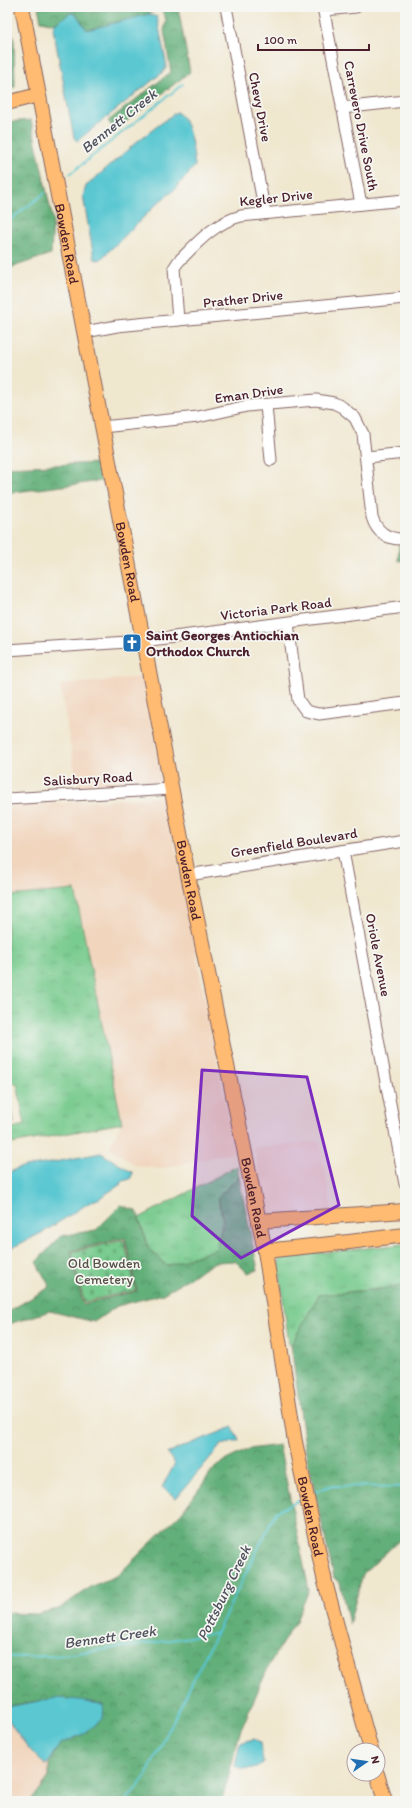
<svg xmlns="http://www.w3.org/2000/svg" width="412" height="1808" font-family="Itim,sans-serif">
  <defs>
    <pattern id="grass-tufts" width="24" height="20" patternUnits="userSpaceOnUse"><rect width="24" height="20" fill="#78cb8e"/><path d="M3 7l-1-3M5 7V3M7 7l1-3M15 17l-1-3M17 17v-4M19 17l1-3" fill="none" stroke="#69ae7b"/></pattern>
    <pattern id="forest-crowns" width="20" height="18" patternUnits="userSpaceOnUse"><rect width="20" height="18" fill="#62af79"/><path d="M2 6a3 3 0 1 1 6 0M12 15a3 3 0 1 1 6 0" fill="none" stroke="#538e63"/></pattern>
    <pattern id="cemetery-stones" width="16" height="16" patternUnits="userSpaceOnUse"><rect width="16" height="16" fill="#78cb8e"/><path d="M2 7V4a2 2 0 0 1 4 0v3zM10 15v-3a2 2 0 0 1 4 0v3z" fill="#69ae7b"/></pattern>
  </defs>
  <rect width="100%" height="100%" fill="#f6f6f2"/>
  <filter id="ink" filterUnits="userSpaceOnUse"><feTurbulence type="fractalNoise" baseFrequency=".025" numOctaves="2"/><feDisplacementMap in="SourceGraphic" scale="8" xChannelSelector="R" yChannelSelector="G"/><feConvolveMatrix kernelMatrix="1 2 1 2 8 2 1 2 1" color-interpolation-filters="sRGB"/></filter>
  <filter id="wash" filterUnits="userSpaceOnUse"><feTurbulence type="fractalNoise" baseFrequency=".012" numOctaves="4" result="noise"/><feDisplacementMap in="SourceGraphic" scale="16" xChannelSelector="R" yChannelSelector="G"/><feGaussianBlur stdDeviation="0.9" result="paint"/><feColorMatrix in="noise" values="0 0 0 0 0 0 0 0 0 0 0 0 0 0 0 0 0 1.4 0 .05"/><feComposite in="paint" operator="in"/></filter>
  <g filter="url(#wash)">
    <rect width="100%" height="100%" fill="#f0e7cf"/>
    <g fill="#f1d5bd">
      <path d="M 144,677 L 161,778 L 157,782 L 78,789 L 60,685 Z"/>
      <path d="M 159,797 L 165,800 L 167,805 L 235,1152 L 159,1169 L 135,1165 L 110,1147 L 122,1123 L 76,890 L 7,896 L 7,807 Z"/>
      <path d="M 320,1141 L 332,1212 L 269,1215 L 266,1210 L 254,1148 Z"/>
      <path d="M 7,1716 L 41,1762 L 46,1765 L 49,1762 L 49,1777 L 31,1801 L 7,1801 Z"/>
    </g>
    <g fill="url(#grass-tufts)" stroke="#61755c">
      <path d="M 75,890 L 122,1123 L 11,1144 L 8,1129 L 25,1125 L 17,1083 L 7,1085 L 7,896 Z"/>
      <path d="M 237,1166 L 239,1177 L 218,1197 L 223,1221 L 216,1249 L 167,1266 L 148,1248 L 139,1218 Z"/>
      <path d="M 405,1244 L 405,1283 L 398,1287 L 319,1295 L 291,1345 L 289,1344 L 279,1269 L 279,1261 L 281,1257 Z"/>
    </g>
    <g fill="url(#forest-crowns)" stroke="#566752" fill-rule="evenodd">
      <path d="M 7,7 L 14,41 L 15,87 L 7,90 Z"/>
      <path d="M 38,7 L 178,7 L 190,72 L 115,130 L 108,121 L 171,72 L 164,31 L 166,19 L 160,7 L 149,14 L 87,30 L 76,14 L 70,13 L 55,24 L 41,21 Z"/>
      <path d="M 31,120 L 53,220 L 51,254 L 7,269 L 7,122 Z"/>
      <path d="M 99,463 L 102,481 L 7,493 L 7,467 Z"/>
      <path d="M 399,543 L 405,543 L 405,560 L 398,561 Z"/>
      <path d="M 239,1177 L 258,1270 L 248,1273 L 235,1261 L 215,1262 L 163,1294 L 117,1306 L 94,1322 L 50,1311 L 9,1324 L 7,1321 L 7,1312 L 50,1287 L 36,1262 L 61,1236 L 96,1230 L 121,1205 L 137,1211 L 148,1248 L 167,1266 L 216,1249 L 223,1221 L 218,1197 ZM 125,1238 L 137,1291 L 83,1304 L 71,1251 Z"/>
      <path d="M 405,1283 L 405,1535 L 363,1574 L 349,1624 L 340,1583 L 334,1578 L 306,1453 L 291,1345 L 319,1295 L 398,1287 Z"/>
      <path d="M 279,1445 L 309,1590 L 296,1621 L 270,1663 L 240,1732 L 222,1801 L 31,1801 L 49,1777 L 49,1762 L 60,1744 L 81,1735 L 104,1705 C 70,1696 41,1699 7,1707 L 7,1613 L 36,1614 L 59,1609 L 90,1587 L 118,1575 L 182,1512 L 213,1470 L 226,1460 L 249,1449 Z"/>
    </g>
    <path fill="url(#cemetery-stones)" stroke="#61755c" d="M 124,1240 L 136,1290 L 84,1302 L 72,1252 Z"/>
    <path fill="#78cb8e" stroke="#61755c" d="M 12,1110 L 14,1122 L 7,1124 L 7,1111 Z"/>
    <g fill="#5ac7d1" stroke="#52737e">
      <path d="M 70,13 L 76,14 L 87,30 L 149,14 L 157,17 L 166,62 L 166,68 L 163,72 L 77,141 L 74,138 L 53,28 L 55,24 Z"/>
      <path d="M 176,112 C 190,118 193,151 195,166 L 172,192 L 161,200 L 101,259 L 97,260 L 94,258 L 83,196 L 86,186 L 139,140 Z"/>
      <path d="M 101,1153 L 133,1173 L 130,1179 L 123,1181 L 121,1184 L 98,1199 L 92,1201 L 45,1231 L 8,1250 L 7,1173 L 19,1168 L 50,1163 Z"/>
      <path d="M 233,1427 L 239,1441 L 221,1445 L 176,1498 L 162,1487 L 175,1464 L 167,1453 Z"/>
      <path d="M 55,1698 L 81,1700 L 104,1705 L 103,1719 L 81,1735 L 60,1744 L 46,1765 C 36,1759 11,1727 7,1716 C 6,1714 7,1710 7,1707 Z"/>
      <path d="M 254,1739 L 260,1742 L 263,1762 C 256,1770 244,1770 235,1766 L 240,1743 Z"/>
    </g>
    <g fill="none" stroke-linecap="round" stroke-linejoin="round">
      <g stroke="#5ac7d1" stroke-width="2">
        <path d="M 70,174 L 183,84"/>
        <path d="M 7,222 L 45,193"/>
        <path d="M 312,1494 L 329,1486 L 405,1487"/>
        <path d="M 7,1657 L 54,1656 L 139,1645 L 216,1633"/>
        <path d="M 126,1801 L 146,1776 L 276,1512 L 301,1499"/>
      </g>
    </g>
  </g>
  <g filter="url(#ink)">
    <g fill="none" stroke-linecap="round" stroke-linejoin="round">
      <defs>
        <g id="minor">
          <path d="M 226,7 L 265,213"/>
          <path d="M 323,7 L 361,204"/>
          <path d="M 324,10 L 356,7"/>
          <path d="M 342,108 L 405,101"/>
          <path d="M 178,320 L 174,268 L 178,262 C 197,243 214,223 241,216 L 405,200"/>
          <path d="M 85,332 L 117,326 L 405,298"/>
          <path d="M 266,405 L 271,460"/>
          <path d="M 102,427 L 198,417 L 247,406 L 316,400 L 334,403 L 342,407 L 355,418 L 363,434 L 372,517 C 377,533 388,540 405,539"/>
          <path d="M 367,457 L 405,453"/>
          <path d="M 288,623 L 298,700 L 306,711 L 319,714 L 405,703"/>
          <path d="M 7,650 L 143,641 L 405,607"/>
          <path d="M 7,799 L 172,789"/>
          <path d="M 343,851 L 405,1184"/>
          <path d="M 188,875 L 405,841"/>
        </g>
        <g id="major">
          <path id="s1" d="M 22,7 L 188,875 L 265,1251 L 295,1442 L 325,1582 L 371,1750"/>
          <path d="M 7,103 L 38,95"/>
          <path d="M 259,1221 L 405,1211"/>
          <path d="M 265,1251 L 349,1242 L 405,1235"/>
          <path d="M 377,1774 L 385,1801"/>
        </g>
      </defs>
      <use href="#minor" stroke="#846564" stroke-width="13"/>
      <use href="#major" stroke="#846564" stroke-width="16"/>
      <use href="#minor" stroke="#fff" stroke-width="11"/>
      <use href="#major" stroke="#ffbb71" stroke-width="14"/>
    </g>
  </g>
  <path fill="#7b2cbf" fill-opacity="0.2" stroke="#7b2cbf" stroke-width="3" stroke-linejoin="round" d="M 202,1070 L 307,1077 L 339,1205 L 241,1258 L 192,1216 Z"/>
  <defs>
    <symbol id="church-square" viewBox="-11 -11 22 22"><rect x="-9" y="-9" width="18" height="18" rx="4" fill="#1f6fb2" stroke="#f6f6f2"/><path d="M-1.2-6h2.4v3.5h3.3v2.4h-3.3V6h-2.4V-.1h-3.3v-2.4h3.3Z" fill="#fff"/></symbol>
  </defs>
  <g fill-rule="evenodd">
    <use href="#church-square" x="121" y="632" width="22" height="22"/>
  </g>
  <g text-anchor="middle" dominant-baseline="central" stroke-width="3.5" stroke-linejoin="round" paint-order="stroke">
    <g font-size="14" fill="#4a1f2b" stroke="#f6f6f2">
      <text transform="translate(260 107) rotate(79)">Chevy Drive</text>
      <text transform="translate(361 126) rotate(79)">Carrevero Drive South</text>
      <text transform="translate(276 198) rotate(-6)">Kegler Drive</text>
      <text stroke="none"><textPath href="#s1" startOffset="241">Bowden Road</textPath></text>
      <text transform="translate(243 299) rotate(-6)">Prather Drive</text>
      <text transform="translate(249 394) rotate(-8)">Eman Drive</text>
      <text stroke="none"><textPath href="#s1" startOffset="565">Bowden Road</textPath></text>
      <text transform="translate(276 609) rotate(-7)">Victoria Park Road</text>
      <text transform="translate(88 779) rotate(-3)">Salisbury Road</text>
      <text transform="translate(294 843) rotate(-9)">Greenfield Boulevard</text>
      <text stroke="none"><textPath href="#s1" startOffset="889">Bowden Road</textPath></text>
      <text transform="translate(378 955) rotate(79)">Oriole Avenue</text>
      <text stroke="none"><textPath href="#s1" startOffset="1213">Bowden Road</textPath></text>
      <text stroke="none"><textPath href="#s1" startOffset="1537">Bowden Road</textPath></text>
    </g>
    <g font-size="14" font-weight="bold" fill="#4a1f2b" stroke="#f6f6f2" text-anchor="start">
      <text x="146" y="635">Saint Georges Antiochian<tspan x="146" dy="16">Orthodox Church</tspan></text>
    </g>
    <g font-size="14" fill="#585349" stroke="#f6f6f2">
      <text x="104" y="1263">Old Bowden<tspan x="104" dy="16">Cemetery</tspan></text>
    </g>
    <g font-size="15" font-style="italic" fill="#4f515d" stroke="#f6f6f2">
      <text transform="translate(119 121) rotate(-39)">Bennett Creek</text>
      <text transform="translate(224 1593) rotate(-64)">Pottsburg Creek</text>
      <text transform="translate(110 1637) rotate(-8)">Bennett Creek</text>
    </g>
  </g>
  <rect width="412" height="1808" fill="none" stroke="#f6f6f2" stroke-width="24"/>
  <g transform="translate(366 1762) rotate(77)"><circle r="19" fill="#f6f6f2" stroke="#b1a0a2"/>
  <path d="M0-3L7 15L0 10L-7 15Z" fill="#1f6fb2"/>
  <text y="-6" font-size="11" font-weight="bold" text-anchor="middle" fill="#4a1f2b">N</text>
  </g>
  <path d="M258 44v6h111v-6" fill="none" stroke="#4a1f2b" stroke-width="2"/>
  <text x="264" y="44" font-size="12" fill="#4a1f2b" stroke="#f6f6f2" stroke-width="3" paint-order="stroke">100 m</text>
</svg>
